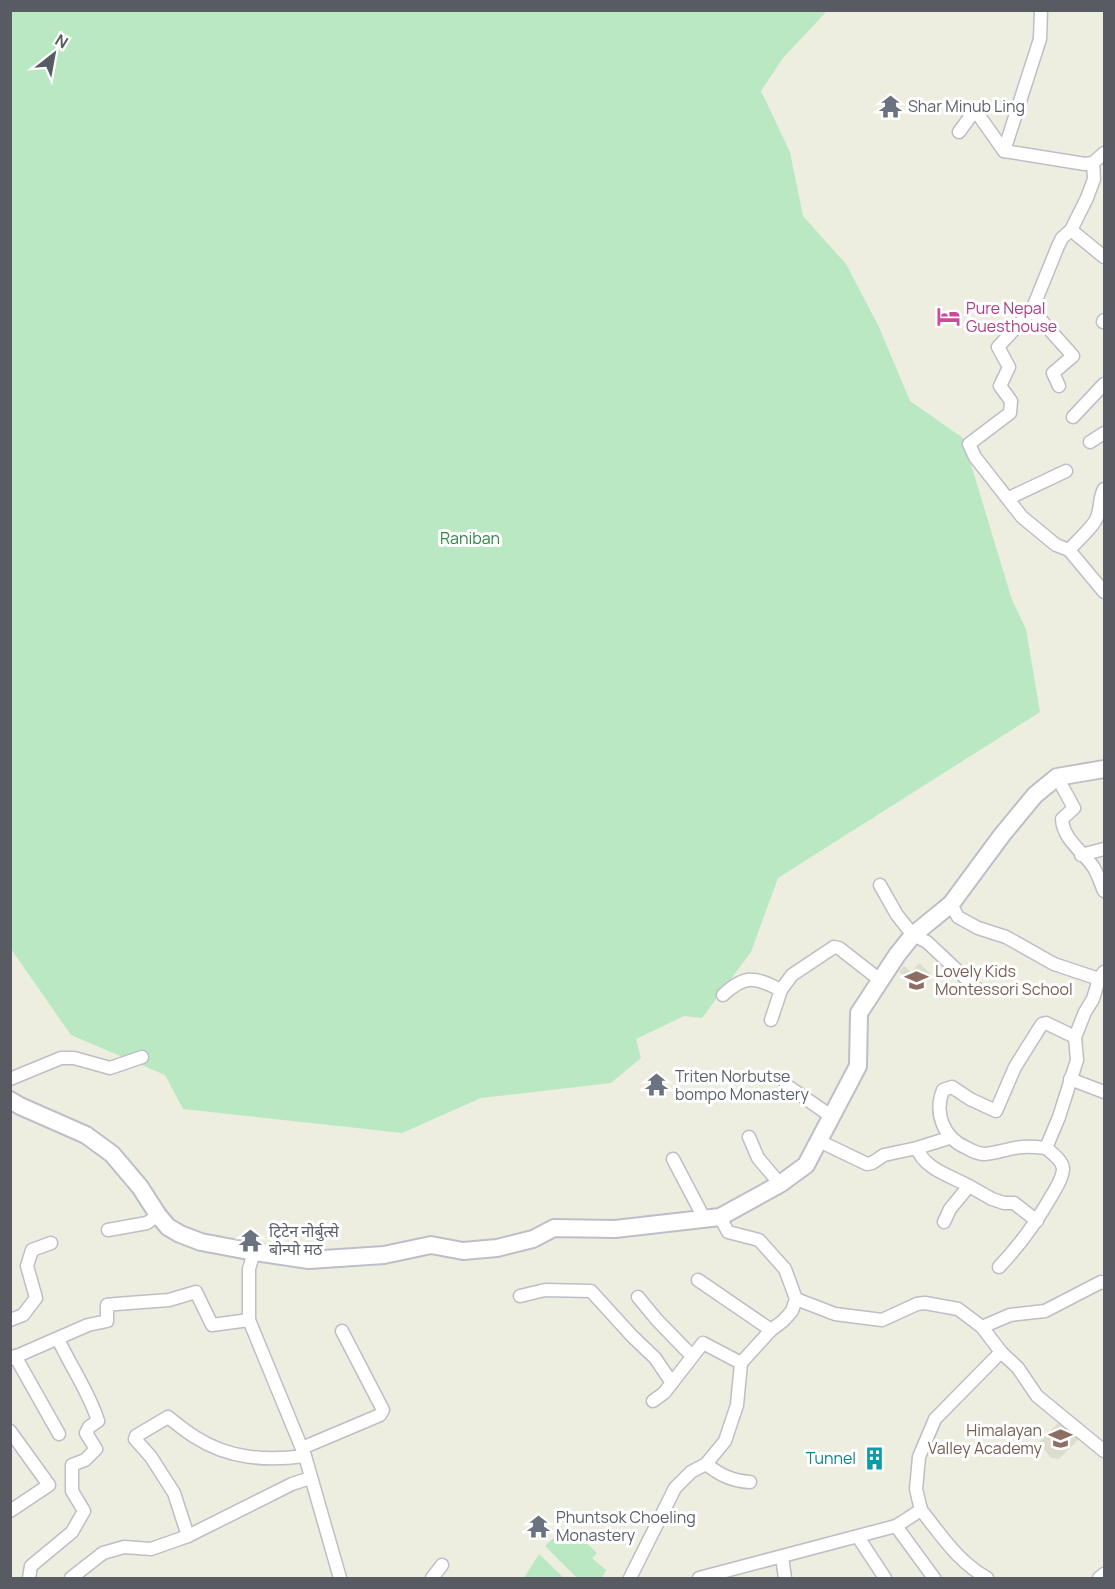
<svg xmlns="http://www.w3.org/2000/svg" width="1115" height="1589" font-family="Manrope,'Noto Sans Devanagari',sans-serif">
  <rect width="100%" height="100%" fill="#eeeee0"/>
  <g fill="#ddddcf">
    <path d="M 919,963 L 930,973 L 919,986 L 899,972 L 904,966 L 911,972 Z"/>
    <path d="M 1063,1418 L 1081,1437 L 1059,1459 L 1051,1458 L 1039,1442 Z"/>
  </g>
  <g fill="#b9e8c3">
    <path d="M 10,11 L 827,11 L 783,58 L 761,91 L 790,152 L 803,216 L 846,264 L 879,327 L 910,401 L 963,438 L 1012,600 L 1026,629 L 1040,712 L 778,878 L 751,952 L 702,1018 L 684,1016 L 636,1039 L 641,1058 L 611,1083 L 481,1098 L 402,1133 L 183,1109 L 165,1075 L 71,1035 L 11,949 Z"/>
    <path d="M 568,1525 L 597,1553 L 592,1558 L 606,1570 L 602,1578 L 577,1578 L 545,1546 Z"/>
    <path d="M 539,1554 L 564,1578 L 524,1578 Z"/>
  </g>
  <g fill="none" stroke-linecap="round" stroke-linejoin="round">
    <defs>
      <g id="street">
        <path d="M 959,132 L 975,110 L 1004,151 L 1085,164 L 1093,163 L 1104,153"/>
        <path d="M 1004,151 L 1040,39 L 1041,10"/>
        <path d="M 1093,163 L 1094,179 L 1087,198 L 1071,230 L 1062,238 L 1058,246 L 1032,310 L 998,347 L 1009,367 L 1000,386 L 1011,401 L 1010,413 L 969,444 L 975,457 L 1022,517 L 1056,545 L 1069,550 L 1104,592"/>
        <path d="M 1071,230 L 1104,257"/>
        <path d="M 1032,310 L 1073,356 L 1053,373 L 1059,386"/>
        <path d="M 1103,322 L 1104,320"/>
        <path d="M 1073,417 L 1104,384"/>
        <path d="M 1090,442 L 1104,433"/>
        <path d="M 1009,498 L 1066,471"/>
        <path d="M 1069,550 C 1076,542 1095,525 1097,517 C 1101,507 1099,498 1104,489"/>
        <path d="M 1057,777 L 1074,808 L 1062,819 C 1063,840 1084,852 1094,868 C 1098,875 1101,884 1104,891"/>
        <path d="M 1081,855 L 1104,849"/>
        <path d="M 880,885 L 897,915 L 913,935 L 927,942 L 977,989"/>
        <path d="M 951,904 L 958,917 L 978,928 L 1006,937 L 1054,964 L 1099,979"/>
        <path d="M 723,995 C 745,974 755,977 781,990"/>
        <path d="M 771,1020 L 781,990 L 792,975 L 834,947 L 839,948 L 880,980"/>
        <path d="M 10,1079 L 61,1058 L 74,1058 L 110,1068 L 142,1057"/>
        <path d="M 1070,1079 L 1104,1092"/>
        <path d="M 786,1085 L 831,1116"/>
        <path d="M 749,1137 L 758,1158 L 780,1184"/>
        <path d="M 819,1141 L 867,1164 L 872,1163 L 884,1155 L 917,1148 L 949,1138"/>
        <path d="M 917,1148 C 924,1169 951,1176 969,1186"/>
        <path d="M 1046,1148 L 1059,1117 L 1077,1060 L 1075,1037 L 1085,1012 L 1093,999 L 1099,979 L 1104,972"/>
        <path d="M 673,1159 L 705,1220"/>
        <path d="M 944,1222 L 950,1209 L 969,1186 L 992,1199 L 1004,1203 L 1014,1203 L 1037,1221"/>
        <path d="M 108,1230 L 147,1223 L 158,1215"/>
        <path d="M 254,1252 L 249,1269 L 249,1320 L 305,1456 L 340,1578"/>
        <path d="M 999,1267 C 1021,1244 1036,1223 1052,1195 C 1056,1188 1063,1178 1063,1169 C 1063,1161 1052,1153 1046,1148 C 1038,1147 1030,1146 1022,1147 C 1010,1148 997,1153 985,1154 C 979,1154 972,1151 967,1148 C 943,1138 934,1113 943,1090 L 952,1087 L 970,1099 L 996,1111 L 1015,1067 L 1042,1024 L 1046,1023 L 1075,1037"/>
        <path d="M 698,1280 L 771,1330"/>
        <path d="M 520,1296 L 545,1290 L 591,1291 L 632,1336 L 655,1358 L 672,1383"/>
        <path d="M 638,1297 L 657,1320 L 692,1356"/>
        <path d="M 796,1299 L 835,1314 L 882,1320 L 917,1304 L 925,1303 L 958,1309 L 982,1327 L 1001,1352 L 1018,1368 L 1037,1396 L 1104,1451"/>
        <path d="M 10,1320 L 23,1315 L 36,1298 L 27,1266 L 32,1250 L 51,1243"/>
        <path d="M 982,1327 L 1010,1315 L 1045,1311 L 1101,1282 L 1104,1283"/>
        <path d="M 15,1356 L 59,1434"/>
        <path d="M 10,1359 L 88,1325 L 107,1321 L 107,1305 L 116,1304 L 169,1300 L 196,1292 L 212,1325 L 249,1320"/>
        <path d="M 653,1401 L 664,1393 L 703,1343 L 741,1363"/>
        <path d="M 10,1431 L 49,1485 L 10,1511"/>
        <path d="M 302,1448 L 380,1415 L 383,1410 L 342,1331"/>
        <path d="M 706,1464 C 720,1475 732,1481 750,1482"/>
        <path d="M 921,1510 C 942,1536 957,1561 987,1578"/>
        <path d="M 896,1526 L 934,1578"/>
        <path d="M 188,1536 L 174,1493 L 151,1457 L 135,1439 L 136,1436 L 168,1417 C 177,1424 185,1431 195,1437 C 229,1459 266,1461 305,1456"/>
        <path d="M 858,1537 L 885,1578"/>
        <path d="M 782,1557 L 785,1578"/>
        <path d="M 29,1578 L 31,1566 L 72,1532 L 84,1511 L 72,1491 L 72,1465 L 85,1460 L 96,1449 L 86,1433 L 89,1427 L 98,1421 C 89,1392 71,1367 58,1339"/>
        <path d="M 71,1578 L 103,1553 L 124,1547 L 151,1549 L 188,1536 L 292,1484 L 310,1478"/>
        <path d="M 432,1578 L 442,1565"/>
        <path d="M 630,1578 L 675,1488 L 691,1472 L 706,1464 L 725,1441 L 737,1405 L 741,1363 L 771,1330 L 783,1321 L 792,1311 L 796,1299 L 785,1269 L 759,1240 L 728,1232 L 720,1217"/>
        <path d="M 699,1578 L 896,1526 L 921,1510 L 916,1489 L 919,1457 L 935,1419 L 1001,1352"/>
        <path d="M 1099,1578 L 1104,1574"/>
      </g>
      <path id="secondary" d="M 10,1100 L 20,1106 L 86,1135 L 112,1154 L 140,1187 L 158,1215 L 168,1227 L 180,1234 L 201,1242 L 254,1252 L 309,1260 L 384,1255 L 431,1245 L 463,1251 L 497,1248 L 533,1239 L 554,1228 L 615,1229 L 720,1217 L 780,1184 L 806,1165 L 858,1066 L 859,1013 L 897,955 L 913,935 L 951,904 L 1002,835 L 1035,795 L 1057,777 L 1104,769"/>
    </defs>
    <use href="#street" stroke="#bdbec6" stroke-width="15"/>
    <use href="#secondary" stroke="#bdbfc8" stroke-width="20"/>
    <use href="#street" stroke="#fff" stroke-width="12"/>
    <use href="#secondary" stroke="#fff" stroke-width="16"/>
  </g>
  <defs>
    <symbol id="temple-bare" viewBox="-9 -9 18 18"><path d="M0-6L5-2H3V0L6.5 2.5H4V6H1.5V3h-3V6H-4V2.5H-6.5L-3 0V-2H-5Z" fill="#6b7280" stroke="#fff" stroke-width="2.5" paint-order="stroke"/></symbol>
    <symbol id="hotel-bare" viewBox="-9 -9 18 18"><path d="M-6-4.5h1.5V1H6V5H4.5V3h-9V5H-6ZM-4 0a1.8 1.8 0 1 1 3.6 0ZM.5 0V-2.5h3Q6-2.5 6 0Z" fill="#d1479c" stroke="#fff" stroke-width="2.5" paint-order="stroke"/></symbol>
    <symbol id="school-bare" viewBox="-9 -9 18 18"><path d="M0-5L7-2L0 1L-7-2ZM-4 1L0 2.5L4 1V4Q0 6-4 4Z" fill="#8d6e63" stroke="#fff" stroke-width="2.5" paint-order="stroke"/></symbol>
    <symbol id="building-bare" viewBox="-9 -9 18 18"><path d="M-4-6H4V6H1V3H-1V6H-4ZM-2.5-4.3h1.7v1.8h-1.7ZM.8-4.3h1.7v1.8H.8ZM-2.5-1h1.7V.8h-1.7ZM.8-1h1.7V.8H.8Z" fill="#0f9aa8" stroke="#fff" stroke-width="2.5" paint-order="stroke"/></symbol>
  </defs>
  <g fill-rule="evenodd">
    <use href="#temple-bare" x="874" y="90" width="33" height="33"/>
    <use href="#hotel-bare" x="932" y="300" width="33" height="33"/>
    <use href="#school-bare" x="900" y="964" width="33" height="33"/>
    <use href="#temple-bare" x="640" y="1068" width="33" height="33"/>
    <use href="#temple-bare" x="234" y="1224" width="33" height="33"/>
    <use href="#school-bare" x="1044" y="1422" width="33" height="33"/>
    <use href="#building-bare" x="858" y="1442" width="33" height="33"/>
    <use href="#temple-bare" x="522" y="1510" width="33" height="33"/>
  </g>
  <g text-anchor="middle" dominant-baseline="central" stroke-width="6" stroke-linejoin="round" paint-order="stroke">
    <g font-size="16" fill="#5b616d" stroke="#fff" text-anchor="start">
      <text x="908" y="106">Shar Minub Ling</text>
      <text x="675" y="1076">Triten Norbutse<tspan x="675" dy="18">bompo Monastery</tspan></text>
      <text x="269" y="1231">ट्रिटेन नोर्बुत्से<tspan x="269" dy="18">बोन्पो मठ</tspan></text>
      <text x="556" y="1517">Phuntsok Choeling<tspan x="556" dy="18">Monastery</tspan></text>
    </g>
    <g font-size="16" fill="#b23c85" stroke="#fff" text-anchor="start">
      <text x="966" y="308">Pure Nepal<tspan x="966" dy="18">Guesthouse</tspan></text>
    </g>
    <g font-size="16" fill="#2d8743" stroke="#fff">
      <text x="470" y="538">Raniban</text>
    </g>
    <g font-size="16" fill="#785e54" stroke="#fff" text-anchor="start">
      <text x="935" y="971">Lovely Kids<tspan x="935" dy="18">Montessori School</tspan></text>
      <text x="1042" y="1430" text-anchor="end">Himalayan<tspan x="1042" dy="18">Valley Academy</tspan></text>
    </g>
    <g font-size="16" fill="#0d838f" stroke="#fff" text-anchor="end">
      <text x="856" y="1458">Tunnel</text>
    </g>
  </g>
  <rect width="1115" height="1589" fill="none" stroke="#595b63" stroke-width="24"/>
  <g transform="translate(54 54) rotate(31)" stroke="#ffffff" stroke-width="4.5" paint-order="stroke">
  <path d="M0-4.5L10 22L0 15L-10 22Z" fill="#595b63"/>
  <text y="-9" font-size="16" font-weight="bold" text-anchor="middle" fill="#595b63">N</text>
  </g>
</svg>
